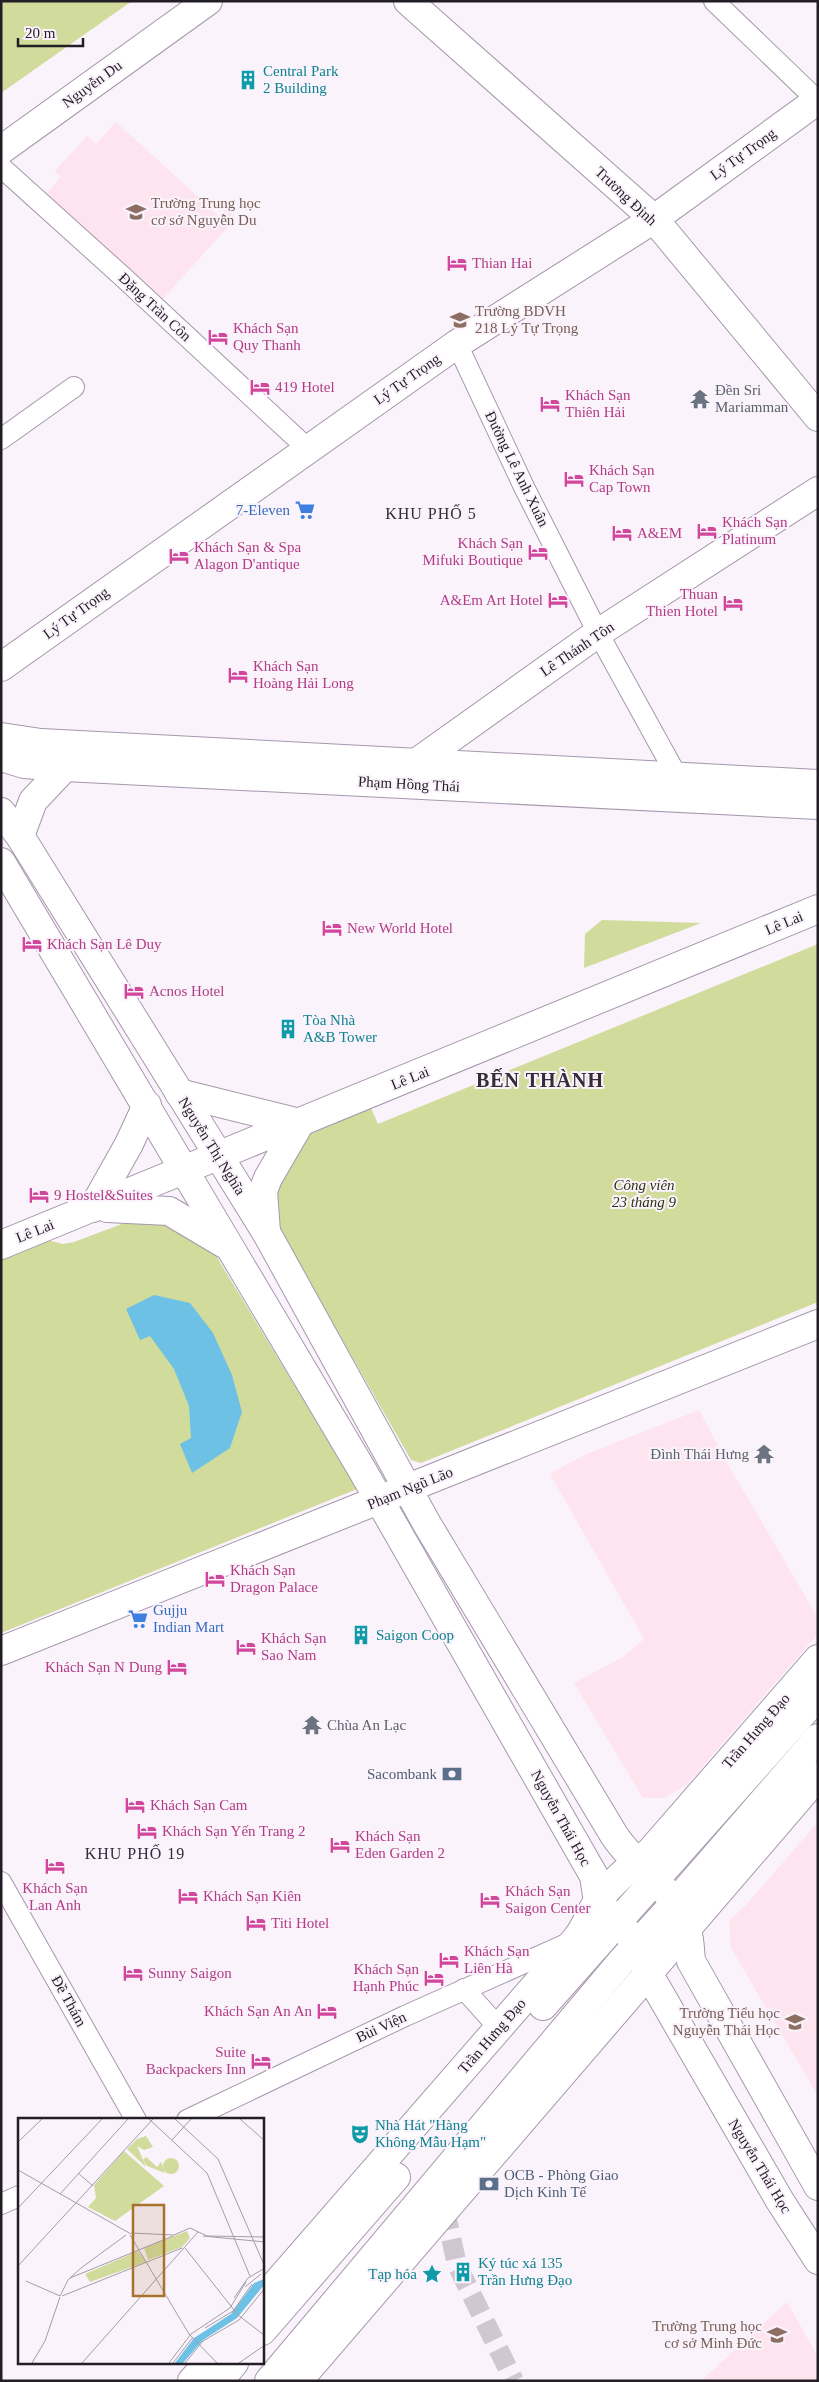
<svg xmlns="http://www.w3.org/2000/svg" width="819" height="2382" font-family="Georgia,serif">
  <rect width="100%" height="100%" fill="#faf3fc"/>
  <g fill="#fde4ee">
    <path d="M 116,122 L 219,216 L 226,209 L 236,218 L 158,304 L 42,199 L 61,177 L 55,171 L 87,136 L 96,144 Z"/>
    <path d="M 699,1410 L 727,1463 L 818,1618 L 818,1634 L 687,1784 L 665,1798 L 643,1798 L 574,1683 L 623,1657 L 644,1639 L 550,1474 L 584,1455 Z"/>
    <path d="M 818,1822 L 818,2096 L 731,1948 L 729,1921 L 747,1904 Z"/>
    <path d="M 787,2302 L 818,2357 L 818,2381 L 701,2381 Z"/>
  </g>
  <g fill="#d1db9b">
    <path d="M 1,1 L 132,1 L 1,93 Z"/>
    <path d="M 602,920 L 701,923 L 584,968 L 585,934 Z"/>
    <path d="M 818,944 L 818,1302 L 421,1463 L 411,1460 L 274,1220 L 273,1197 L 304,1137 L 371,1108 L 378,1124 Z"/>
    <path d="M 160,1216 L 215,1254 L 357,1489 L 1,1633 L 1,1260 L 48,1240 L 63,1244 L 74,1242 L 135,1219 Z"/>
  </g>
  <path fill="#6cc1e4" d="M 154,1295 L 190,1303 L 213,1333 L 232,1375 L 242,1412 L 230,1448 L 192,1473 L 180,1444 L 191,1438 L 189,1406 L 174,1369 L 150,1336 L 140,1340 L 126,1309 Z"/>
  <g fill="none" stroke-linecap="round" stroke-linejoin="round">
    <path stroke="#cfc8d1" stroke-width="20" stroke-dasharray="20 10" stroke-linecap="butt" d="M 445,2210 L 457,2265 L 514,2381"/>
    <defs>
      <g id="street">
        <path d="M 714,1 L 818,101"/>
        <path d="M 1,167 L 123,277 L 307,448"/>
        <path d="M 457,344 L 524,487 L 598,633 L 678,778 L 678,786"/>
        <path d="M 1,439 L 74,387"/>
        <path d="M 1,1882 L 136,2120"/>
        <path d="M 464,1989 L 499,2028"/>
        <path d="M 187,2120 L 405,2016 L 571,1942"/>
        <path d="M 1,2204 L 19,2196"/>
      </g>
      <g id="secondary">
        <path d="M 408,1 L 654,219 L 818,417"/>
        <path d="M 1,150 L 208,1"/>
        <path d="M 1,667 L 457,344 L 654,219 L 818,100"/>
        <path d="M 416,763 L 598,633 L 818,491"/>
        <path d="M 179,1093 L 300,1123"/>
        <path d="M 93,1208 L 129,1144 L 147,1105"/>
        <path d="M 107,1208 L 169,1211 L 228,1246"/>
        <path d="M 266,1232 L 263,1191 L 268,1178 L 300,1123"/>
        <path d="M 1,1245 L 818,909"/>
        <path d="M 1,1651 L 818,1324"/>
      </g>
      <g id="primary">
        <path d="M 1,737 L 41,743 L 818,784"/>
        <path d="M 1,757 L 24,764 L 65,767 L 818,805"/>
        <path d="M 1,812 L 20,836 L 266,1232 L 427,1524 L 614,1835 C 635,1868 677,1889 687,1930 C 690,1940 690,1951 691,1961 L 818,2186"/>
        <path d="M 20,836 L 33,801 L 65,767"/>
        <path d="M 1,862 L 361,1468 L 594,1876 L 598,1902 L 638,1944 L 648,1973 L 780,2201 L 818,2260"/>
        <path d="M 543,2006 L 818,1696"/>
        <path d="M 262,2300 L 576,1939 C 586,1927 589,1914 598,1901 C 610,1884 633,1864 650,1852 L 818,1659"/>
        <path d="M 262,2331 L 396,2177"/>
        <path d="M 192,2381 L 208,2363"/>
        <path d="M 219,2381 L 234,2363"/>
        <path d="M 269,2381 L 621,1962 L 675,1903 L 818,1738"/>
        <path d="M 298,2381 L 818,1776"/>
      </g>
    </defs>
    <use href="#street" stroke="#a697ac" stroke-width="22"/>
    <use href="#secondary" stroke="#a697ac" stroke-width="30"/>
    <use href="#primary" stroke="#a697ac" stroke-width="30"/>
    <use href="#street" stroke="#fff" stroke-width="20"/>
    <use href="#secondary" stroke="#fff" stroke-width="28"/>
    <use href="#primary" stroke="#fff" stroke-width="28"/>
  </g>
  <defs>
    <symbol id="building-bare" viewBox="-9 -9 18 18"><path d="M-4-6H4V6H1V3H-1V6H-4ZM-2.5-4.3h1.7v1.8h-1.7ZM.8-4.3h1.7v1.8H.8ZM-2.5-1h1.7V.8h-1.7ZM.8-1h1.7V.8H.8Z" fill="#0f9aa8" stroke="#faf3fc" stroke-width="2.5" paint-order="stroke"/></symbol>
    <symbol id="school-bare" viewBox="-9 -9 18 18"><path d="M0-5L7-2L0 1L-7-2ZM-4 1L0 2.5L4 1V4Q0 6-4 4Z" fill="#8d6e63" stroke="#faf3fc" stroke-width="2.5" paint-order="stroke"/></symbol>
    <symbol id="hotel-bare" viewBox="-9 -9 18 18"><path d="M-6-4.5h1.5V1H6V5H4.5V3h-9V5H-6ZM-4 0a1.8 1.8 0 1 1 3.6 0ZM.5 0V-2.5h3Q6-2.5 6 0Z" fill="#d1479c" stroke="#faf3fc" stroke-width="2.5" paint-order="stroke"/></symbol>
    <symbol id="temple-bare" viewBox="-9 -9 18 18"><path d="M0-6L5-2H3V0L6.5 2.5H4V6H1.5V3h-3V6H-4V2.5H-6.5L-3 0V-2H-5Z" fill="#6b7280" stroke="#faf3fc" stroke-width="2.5" paint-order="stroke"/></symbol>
    <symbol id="supermarket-bare" viewBox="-9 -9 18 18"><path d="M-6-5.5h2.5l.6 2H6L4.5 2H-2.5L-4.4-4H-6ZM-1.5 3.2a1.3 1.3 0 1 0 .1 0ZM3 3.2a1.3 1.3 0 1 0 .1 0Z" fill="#3f7fe0" stroke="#faf3fc" stroke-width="2.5" paint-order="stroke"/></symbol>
    <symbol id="bank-bare" viewBox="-9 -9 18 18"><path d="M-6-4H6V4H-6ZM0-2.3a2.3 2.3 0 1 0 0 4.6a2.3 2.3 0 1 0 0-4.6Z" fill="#5c6f8a" stroke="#faf3fc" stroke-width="2.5" paint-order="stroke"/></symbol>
    <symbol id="theatre-bare" viewBox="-9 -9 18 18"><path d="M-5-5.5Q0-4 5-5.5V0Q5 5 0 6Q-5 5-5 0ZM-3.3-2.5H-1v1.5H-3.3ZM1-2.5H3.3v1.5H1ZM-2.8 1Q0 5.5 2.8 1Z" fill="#0f9aa8" stroke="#faf3fc" stroke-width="2.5" paint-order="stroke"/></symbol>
    <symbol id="sight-bare" viewBox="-9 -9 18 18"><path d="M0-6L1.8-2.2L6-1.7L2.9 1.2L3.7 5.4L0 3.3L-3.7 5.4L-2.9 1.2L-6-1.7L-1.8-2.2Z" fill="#0f9aa8" stroke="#faf3fc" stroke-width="2.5" paint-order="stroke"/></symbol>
  </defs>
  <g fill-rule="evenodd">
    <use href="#building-bare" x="234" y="66" width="28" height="28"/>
    <use href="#school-bare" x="122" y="198" width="28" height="28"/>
    <use href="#hotel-bare" x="443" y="249" width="28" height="28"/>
    <use href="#school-bare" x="446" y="306" width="28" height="28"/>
    <use href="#hotel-bare" x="204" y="323" width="28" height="28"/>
    <use href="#hotel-bare" x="246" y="373" width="28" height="28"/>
    <use href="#temple-bare" x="686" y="385" width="28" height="28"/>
    <use href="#hotel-bare" x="536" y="390" width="28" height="28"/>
    <use href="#hotel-bare" x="560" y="465" width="28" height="28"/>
    <use href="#supermarket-bare" x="291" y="496" width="28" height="28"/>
    <use href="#hotel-bare" x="693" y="517" width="28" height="28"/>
    <use href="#hotel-bare" x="608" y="519" width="28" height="28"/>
    <use href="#hotel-bare" x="524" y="538" width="28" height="28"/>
    <use href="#hotel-bare" x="165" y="542" width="28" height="28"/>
    <use href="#hotel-bare" x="544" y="586" width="28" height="28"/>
    <use href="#hotel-bare" x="719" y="589" width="28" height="28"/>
    <use href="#hotel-bare" x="224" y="661" width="28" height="28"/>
    <use href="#hotel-bare" x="318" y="914" width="28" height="28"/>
    <use href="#hotel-bare" x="18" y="930" width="28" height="28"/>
    <use href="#hotel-bare" x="120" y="977" width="28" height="28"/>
    <use href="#building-bare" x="274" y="1015" width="28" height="28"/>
    <use href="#hotel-bare" x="25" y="1181" width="28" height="28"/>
    <use href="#temple-bare" x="750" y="1440" width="28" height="28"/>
    <use href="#hotel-bare" x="201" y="1565" width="28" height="28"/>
    <use href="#supermarket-bare" x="124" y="1605" width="28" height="28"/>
    <use href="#building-bare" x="347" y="1621" width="28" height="28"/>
    <use href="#hotel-bare" x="232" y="1633" width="28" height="28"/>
    <use href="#hotel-bare" x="163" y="1653" width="28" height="28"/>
    <use href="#temple-bare" x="298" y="1711" width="28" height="28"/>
    <use href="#bank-bare" x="438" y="1760" width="28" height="28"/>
    <use href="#hotel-bare" x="121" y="1791" width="28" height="28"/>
    <use href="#hotel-bare" x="133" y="1817" width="28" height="28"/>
    <use href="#hotel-bare" x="326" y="1831" width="28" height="28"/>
    <use href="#hotel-bare" x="41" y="1852" width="28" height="28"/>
    <use href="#hotel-bare" x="174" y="1882" width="28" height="28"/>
    <use href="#hotel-bare" x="476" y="1886" width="28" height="28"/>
    <use href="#hotel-bare" x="242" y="1909" width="28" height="28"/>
    <use href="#hotel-bare" x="435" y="1946" width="28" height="28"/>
    <use href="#hotel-bare" x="119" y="1959" width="28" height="28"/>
    <use href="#hotel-bare" x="420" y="1964" width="28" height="28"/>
    <use href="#hotel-bare" x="313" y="1997" width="28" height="28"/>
    <use href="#school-bare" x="781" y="2008" width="28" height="28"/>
    <use href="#hotel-bare" x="247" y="2047" width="28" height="28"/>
    <use href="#theatre-bare" x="346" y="2120" width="28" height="28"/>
    <use href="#bank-bare" x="475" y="2170" width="28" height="28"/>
    <use href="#building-bare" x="449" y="2258" width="28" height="28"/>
    <use href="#sight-bare" x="418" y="2260" width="28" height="28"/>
    <use href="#school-bare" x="763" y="2321" width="28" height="28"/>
  </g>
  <g text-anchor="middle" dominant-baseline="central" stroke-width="4" stroke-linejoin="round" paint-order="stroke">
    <g font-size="15" fill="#0d838f" stroke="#faf3fc" text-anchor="start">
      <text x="263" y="71">Central Park<tspan x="263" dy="17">2 Building</tspan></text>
      <text x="303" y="1020">Tòa Nhà<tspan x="303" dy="17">A&amp;B Tower</tspan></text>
      <text x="376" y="1635">Saigon Coop</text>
      <text x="375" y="2125">Nhà Hát "Hàng<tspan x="375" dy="17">Không Mẫu Hạm"</tspan></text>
      <text x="478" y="2263">Ký túc xá 135<tspan x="478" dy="17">Trần Hưng Đạo</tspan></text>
      <text x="417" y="2274" text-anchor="end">Tạp hóa</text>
    </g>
    <g font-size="15" fill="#231d25" stroke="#faf3fc">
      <text transform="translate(92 84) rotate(-36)">Nguyễn Du</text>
      <text transform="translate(743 154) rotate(-36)">Lý Tự Trọng</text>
      <text transform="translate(626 196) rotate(43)">Trương Định</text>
      <text transform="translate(155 307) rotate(43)">Đặng Trần Côn</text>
      <text transform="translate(407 379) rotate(-35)">Lý Tự Trọng</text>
      <text transform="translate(517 469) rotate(64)">Đường Lê Anh Xuân</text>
      <text transform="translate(76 613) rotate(-36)">Lý Tự Trọng</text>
      <text transform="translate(577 649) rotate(-34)">Lê Thánh Tôn</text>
      <text transform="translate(409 784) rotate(3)">Phạm Hồng Thái</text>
      <text transform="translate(784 923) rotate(-23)">Lê Lai</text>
      <text transform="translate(410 1078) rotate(-22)">Lê Lai</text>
      <text transform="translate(212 1146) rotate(58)">Nguyễn Thị Nghĩa</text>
      <text transform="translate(35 1231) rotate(-22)">Lê Lai</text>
      <text transform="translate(410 1488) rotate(-22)">Phạm Ngũ Lão</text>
      <text transform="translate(756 1731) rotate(-49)">Trần Hưng Đạo</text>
      <text transform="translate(561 1818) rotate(61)">Nguyễn Thái Học</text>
      <text transform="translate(69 2001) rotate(61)">Ðề Thám</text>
      <text transform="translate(381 2027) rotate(-25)">Bùi Viện</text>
      <text transform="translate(492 2036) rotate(-49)">Trần Hưng Đạo</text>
      <text transform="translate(760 2166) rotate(59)">Nguyễn Thái Học</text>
    </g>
    <g font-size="15" fill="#785e54" stroke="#faf3fc" text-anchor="start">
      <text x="151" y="203">Trường Trung học<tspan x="151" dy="17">cơ sở Nguyễn Du</tspan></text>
      <text x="475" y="311">Trường BDVH<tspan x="475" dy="17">218 Lý Tự Trọng</tspan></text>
      <text x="780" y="2013" text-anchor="end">Trường Tiểu học<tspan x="780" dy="17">Nguyễn Thái Học</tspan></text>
      <text x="762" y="2326" text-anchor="end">Trường Trung học<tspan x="762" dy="17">cơ sở Minh Đức</tspan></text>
    </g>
    <g font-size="15" fill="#b23c85" stroke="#faf3fc" text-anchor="start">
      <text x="472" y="263">Thian Hai</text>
      <text x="233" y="328">Khách Sạn<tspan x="233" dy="17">Quy Thanh</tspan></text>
      <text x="275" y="387">419 Hotel</text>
      <text x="565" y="395">Khách Sạn<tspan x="565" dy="17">Thiên Hải</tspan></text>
      <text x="589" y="470">Khách Sạn<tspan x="589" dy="17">Cap Town</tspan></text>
      <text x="722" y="522">Khách Sạn<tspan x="722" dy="17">Platinum</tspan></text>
      <text x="637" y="533">A&amp;EM</text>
      <text x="523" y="543" text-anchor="end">Khách Sạn<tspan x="523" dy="17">Mifuki Boutique</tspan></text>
      <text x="194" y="547">Khách Sạn &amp; Spa<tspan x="194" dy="17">Alagon D'antique</tspan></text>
      <text x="718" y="594" text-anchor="end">Thuan<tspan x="718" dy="17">Thien Hotel</tspan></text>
      <text x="543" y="600" text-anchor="end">A&amp;Em Art Hotel</text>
      <text x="253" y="666">Khách Sạn<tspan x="253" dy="17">Hoàng Hải Long</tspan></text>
      <text x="347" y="928">New World Hotel</text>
      <text x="47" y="944">Khách Sạn Lê Duy</text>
      <text x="149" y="991">Acnos Hotel</text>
      <text x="54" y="1195">9 Hostel&amp;Suites</text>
      <text x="230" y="1570">Khách Sạn<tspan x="230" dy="17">Dragon Palace</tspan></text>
      <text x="261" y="1638">Khách Sạn<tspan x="261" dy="17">Sao Nam</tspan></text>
      <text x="162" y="1667" text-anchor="end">Khách Sạn N Dung</text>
      <text x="150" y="1805">Khách Sạn Cam</text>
      <text x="162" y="1831">Khách Sạn Yến Trang 2</text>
      <text x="355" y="1836">Khách Sạn<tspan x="355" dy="17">Eden Garden 2</tspan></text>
      <text x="55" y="1888" text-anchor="middle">Khách Sạn<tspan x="55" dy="17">Lan Anh</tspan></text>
      <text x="505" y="1891">Khách Sạn<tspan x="505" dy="17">Saigon Center</tspan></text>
      <text x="203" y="1896">Khách Sạn Kiên</text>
      <text x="271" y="1923">Titi Hotel</text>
      <text x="464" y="1951">Khách Sạn<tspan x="464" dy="17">Liên Hà</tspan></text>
      <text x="419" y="1969" text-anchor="end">Khách Sạn<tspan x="419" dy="17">Hạnh Phúc</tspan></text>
      <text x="148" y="1973">Sunny Saigon</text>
      <text x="312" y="2011" text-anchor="end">Khách Sạn An An</text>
      <text x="246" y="2052" text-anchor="end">Suite<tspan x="246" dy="17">Backpackers Inn</tspan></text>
    </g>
    <g font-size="15" fill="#5b616d" stroke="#faf3fc" text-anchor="start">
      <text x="715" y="390">Đền Sri<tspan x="715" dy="17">Mariamman</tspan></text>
      <text x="749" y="1454" text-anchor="end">Đình Thái Hưng</text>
      <text x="327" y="1725">Chùa An Lạc</text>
    </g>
    <g font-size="15" fill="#366cbe" stroke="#faf3fc" text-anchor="end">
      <text x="290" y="510">7-Eleven</text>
      <text x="153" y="1610" text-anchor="start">Gujju<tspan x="153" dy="17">Indian Mart</tspan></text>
    </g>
    <g font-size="15" font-style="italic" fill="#2d3111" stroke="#faf3fc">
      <text x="644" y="1185">Công viên<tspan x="644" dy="17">23 tháng 9</tspan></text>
    </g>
    <g font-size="15" fill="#4e5e75" stroke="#faf3fc" text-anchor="end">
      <text x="437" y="1774">Sacombank</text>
      <text x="504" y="2175" text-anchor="start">OCB - Phòng Giao<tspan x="504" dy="17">Dịch Kinh Tế</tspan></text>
    </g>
    <g font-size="16" letter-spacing="1" fill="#362a3b" stroke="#faf3fc">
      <text x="431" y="513">KHU PHỐ 5</text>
      <text x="135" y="1853">KHU PHỐ 19</text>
    </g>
    <g font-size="20" font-weight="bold" letter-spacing="1" fill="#362a3b" stroke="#faf3fc">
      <text x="540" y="1080">BẾN THÀNH</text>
    </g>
  </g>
  <g transform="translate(18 2118)">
    <rect width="246" height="246" fill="#faf3fc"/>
    <path d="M 128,18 L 135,29 L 126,32 L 119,28 L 128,49 L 109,31 L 119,21 ZM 106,33 L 146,68 L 97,103 L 70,89 L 78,80 L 76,67 ZM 128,39 L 139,49 L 143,44 L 147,55 L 129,48 L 125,42 ZM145 48a8 8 0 1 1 16 0a8 8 0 1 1-16 0ZM 169,113 L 172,120 L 164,129 L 130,142 L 126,130 ZM 120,133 L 128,144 L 72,164 L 67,156 Z" fill="#d1db9b"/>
    <path d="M 246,161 L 246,167 L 219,200 L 185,222 L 165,245 L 157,245 L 176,220 L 213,196 L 236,165 Z" fill="#6cc1e4"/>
    <path fill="none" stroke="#a49da6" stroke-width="1" d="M 131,1 L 189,55 L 232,158M 157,1 L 200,41 L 247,149M 222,1 L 247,23M 154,22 L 173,1M 0,24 L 24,1M 0,52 L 113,116M 60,55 L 75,68M 42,76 L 110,1M 0,90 L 84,1M 113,115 L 156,117 L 172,110 L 189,118 L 247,119M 112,117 L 171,216 L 199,245M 185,118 L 247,124M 167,130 L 220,197 L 246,217M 0,148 L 135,1M 52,160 L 155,118M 8,163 L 42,178M 227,169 L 243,156M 42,178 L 50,162 L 63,150 L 108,117M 44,178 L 164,130M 216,180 L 230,160 L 247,150M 187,210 L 215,193 L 234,166M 14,245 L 27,223 L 42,179M 64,245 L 180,114M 151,245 L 173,216 L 212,190 L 228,164M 155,245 L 175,219M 167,245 L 185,223 L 221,202 L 247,170M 221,245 L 247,227"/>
    <path fill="#a7732c" fill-opacity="0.15" stroke="#a7732c" stroke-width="2.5" d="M 115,87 L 146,87 L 146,178 L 115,178 Z"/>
    <rect width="246" height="246" fill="none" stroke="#231d25" stroke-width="2.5"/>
  </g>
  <rect width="819" height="2382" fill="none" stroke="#231d25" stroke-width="5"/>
  <path d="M18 38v8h65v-8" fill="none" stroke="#231d25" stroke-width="2.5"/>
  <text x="25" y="38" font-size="15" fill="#231d25" stroke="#faf3fc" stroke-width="4" paint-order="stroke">20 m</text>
</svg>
